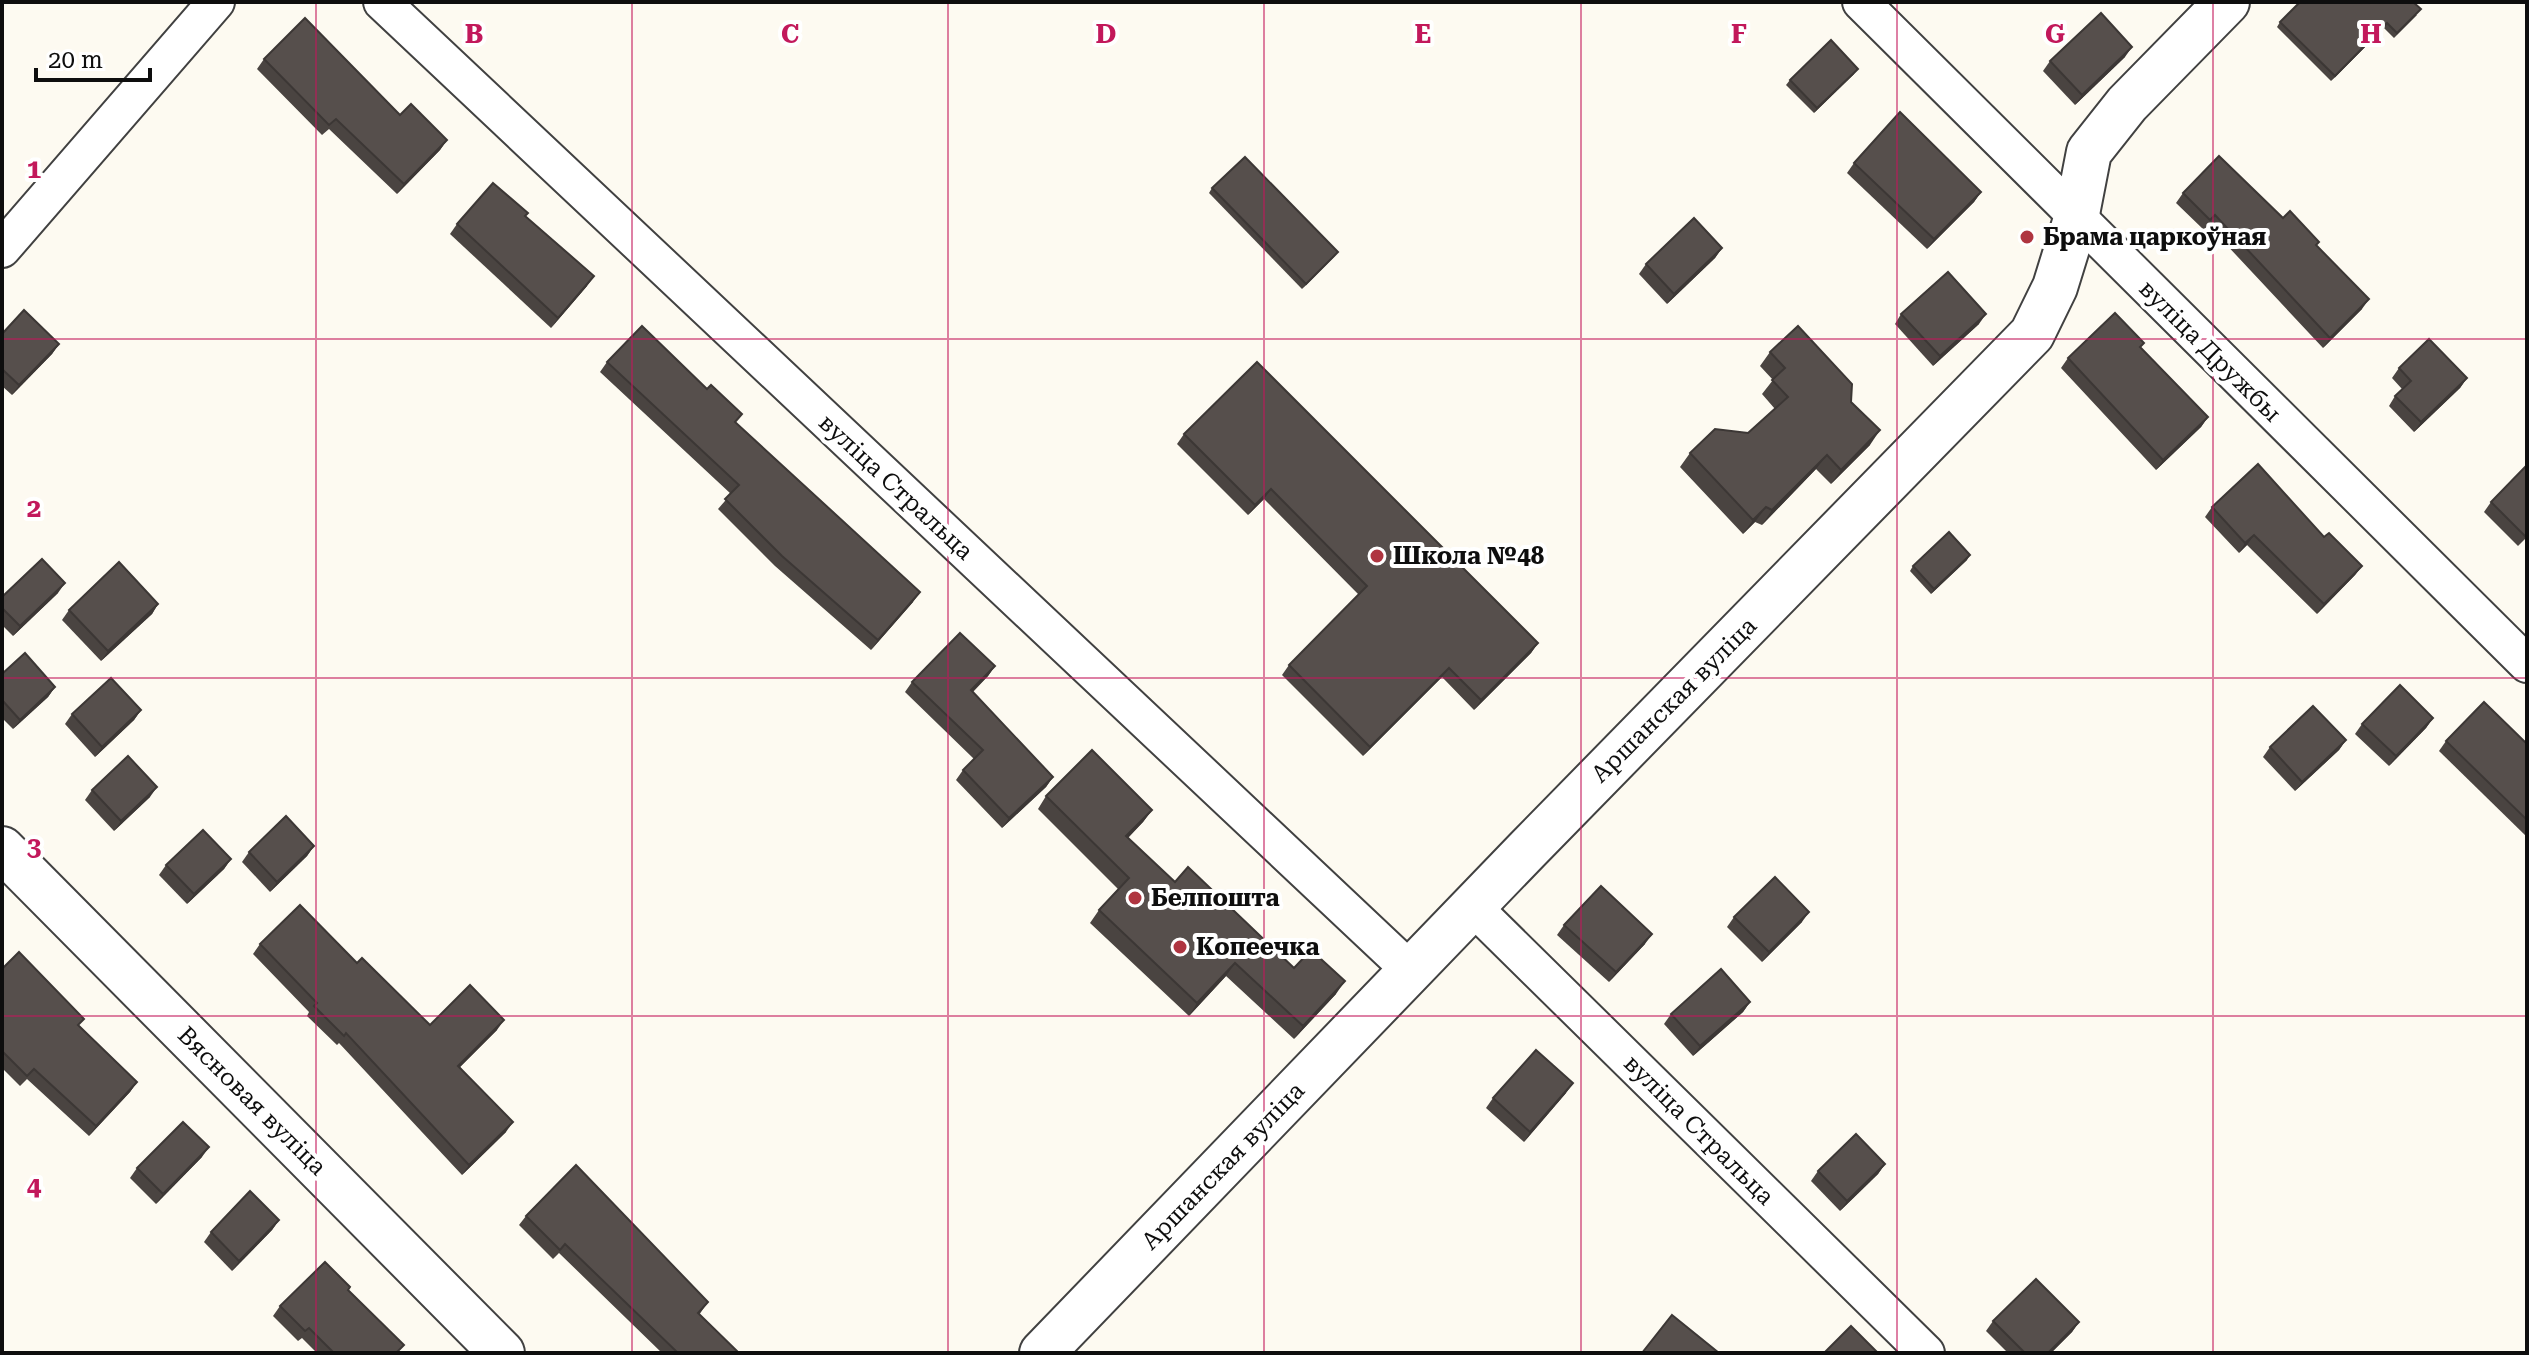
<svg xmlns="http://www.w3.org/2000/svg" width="2529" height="1355" font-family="'Roboto Serif',serif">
  <rect width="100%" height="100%" fill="#fdfaf1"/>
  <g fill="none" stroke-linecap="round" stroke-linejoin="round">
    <defs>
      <g id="minor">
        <path d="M 382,2 L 1411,971"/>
        <path d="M 1861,2 L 2527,664"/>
        <path d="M 2,249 L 216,2"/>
        <path d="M 1472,906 L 1926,1353"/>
      </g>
      <g id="tertiary">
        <path d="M 2,849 L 502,1353"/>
        <path d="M 1042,1353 L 1527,850 L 2032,334 L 2055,287 L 2076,219 L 2089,152 L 2127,104 L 2227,2"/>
      </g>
    </defs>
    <use href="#minor" stroke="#414141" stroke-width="40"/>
    <use href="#tertiary" stroke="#414141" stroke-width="48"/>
    <use href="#minor" stroke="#fff" stroke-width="36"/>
    <use href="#tertiary" stroke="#fff" stroke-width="44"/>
  </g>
  <g fill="#4a4441">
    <path d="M 2417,15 L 2394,38 L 2384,28 L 2331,81 L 2277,27 L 2280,22 Z"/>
    <path d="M 2125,57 L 2075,105 L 2043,71 L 2050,61 Z"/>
    <path d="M 264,59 L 400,115 L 447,140 L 440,150 L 397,194 L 329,129 L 322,135 L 257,69 Z"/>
    <path d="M 1854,74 L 1814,113 L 1786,85 L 1790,80 Z"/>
    <path d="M 1854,163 L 1981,192 L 1974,202 L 1927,249 L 1847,173 Z"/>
    <path d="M 1212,188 L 1338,252 L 1302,289 L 1209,193 Z"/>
    <path d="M 2183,193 L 2283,218 L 2319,242 L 2316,245 L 2362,309 L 2323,348 L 2208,225 L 2204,230 L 2176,203 Z"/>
    <path d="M 525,217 L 587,286 L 551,328 L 450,234 L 457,224 Z"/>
    <path d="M 1722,248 L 1715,258 L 1667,304 L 1639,274 L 1646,264 Z"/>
    <path d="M 1901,314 L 1979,324 L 1933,366 L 1895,324 Z"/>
    <path d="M 2,334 L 59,344 L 52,354 L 12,395 L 2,386 Z"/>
    <path d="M 2144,343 L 2140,348 L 2208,417 L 2201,427 L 2156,470 L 2061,368 L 2068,358 Z"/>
    <path d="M 1770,352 L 1851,402 L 1870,445 L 1831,484 L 1816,469 L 1762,525 L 1755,522 L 1743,534 L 1680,467 L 1690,453 L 1748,433 L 1775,409 L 1762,394 L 1773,380 L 1760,366 Z"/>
    <path d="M 607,362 L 736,423 L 913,602 L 871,650 L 775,566 L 718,509 L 731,494 L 600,372 Z"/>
    <path d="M 2399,368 L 2467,378 L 2460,388 L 2414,432 L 2389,406 L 2395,396 L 2402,389 L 2392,378 Z"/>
    <path d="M 1184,434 L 1538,643 L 1531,653 L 1474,710 L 1442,677 L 1363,756 L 1282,675 L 1289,665 L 1359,595 L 1264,499 L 1248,515 L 1177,444 Z"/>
    <path d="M 2527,465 L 2527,537 L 2518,546 L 2484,512 L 2491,502 Z"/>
    <path d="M 2212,507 L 2324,537 L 2362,566 L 2355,575 L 2317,614 L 2247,545 L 2239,553 L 2205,517 Z"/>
    <path d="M 1967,560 L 1931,594 L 1910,571 L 1913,566 Z"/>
    <path d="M 58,593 L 13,636 L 2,625 L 2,597 Z"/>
    <path d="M 158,604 L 152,614 L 101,661 L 62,620 L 69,610 Z"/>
    <path d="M 995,666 L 988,676 L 973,692 L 1053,777 L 1046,787 L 1002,828 L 956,780 L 963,770 L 974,759 L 905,692 L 912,682 Z"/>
    <path d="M 2,674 L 55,687 L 48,697 L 13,729 L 2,718 Z"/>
    <path d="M 141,710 L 134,720 L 95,757 L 65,724 L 72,714 Z"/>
    <path d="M 2433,718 L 2426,728 L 2389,766 L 2355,734 L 2362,724 Z"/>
    <path d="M 2346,740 L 2339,750 L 2295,791 L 2263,757 L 2270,747 Z"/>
    <path d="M 2446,741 L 2527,744 L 2527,837 L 2439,751 Z"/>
    <path d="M 92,790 L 150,797 L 114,831 L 85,800 Z"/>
    <path d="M 1046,796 L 1152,810 L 1143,822 L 1128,838 L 1175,882 L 1294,968 L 1336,994 L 1294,1039 L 1226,976 L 1189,1016 L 1090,923 L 1099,910 L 1118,889 L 1038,809 Z"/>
    <path d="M 314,846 L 307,856 L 270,892 L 242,862 L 249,852 Z"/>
    <path d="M 231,859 L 224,869 L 187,904 L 159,875 L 166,865 Z"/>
    <path d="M 1734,917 L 1802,922 L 1762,962 L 1727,927 Z"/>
    <path d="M 1564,925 L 1645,944 L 1609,982 L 1557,935 Z"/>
    <path d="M 260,944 L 357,963 L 430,1025 L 497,1030 L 460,1067 L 506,1132 L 462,1175 L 339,1043 L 337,1045 L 307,1016 L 309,1012 L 253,954 Z"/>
    <path d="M 2,969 L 79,1026 L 137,1082 L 130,1092 L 89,1136 L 27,1079 L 20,1086 L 2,1068 Z"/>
    <path d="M 1750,1002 L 1743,1012 L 1693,1056 L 1664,1024 L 1671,1014 Z"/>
    <path d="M 1566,1093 L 1524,1142 L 1486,1108 L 1493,1098 Z"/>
    <path d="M 202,1157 L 156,1204 L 130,1178 L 137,1168 Z"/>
    <path d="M 1885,1164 L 1878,1174 L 1840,1211 L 1811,1181 L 1818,1171 Z"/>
    <path d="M 526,1216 L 708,1302 L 699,1315 L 739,1353 L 662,1353 L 559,1253 L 553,1259 L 519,1225 Z"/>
    <path d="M 279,1220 L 272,1230 L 232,1271 L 204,1242 L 211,1232 Z"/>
    <path d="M 348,1290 L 398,1353 L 317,1353 L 302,1338 L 298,1341 L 273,1316 L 280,1306 Z"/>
    <path d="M 1993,1321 L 2079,1322 L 2072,1332 L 2051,1353 L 2008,1353 L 1986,1331 Z"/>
  </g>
  <g fill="#3c3735">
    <path d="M 2387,23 L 2384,28 L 2331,81 L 2335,76 Z"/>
    <path d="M 2132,47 L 2125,57 L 2075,105 L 2082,95 Z"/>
    <path d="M 1858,69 L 1854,74 L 1814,113 L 1817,108 Z"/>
    <path d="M 447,140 L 440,150 L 397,194 L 404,184 Z"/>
    <path d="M 1981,192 L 1974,202 L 1927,249 L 1934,239 Z"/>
    <path d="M 1722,248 L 1715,258 L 1667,304 L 1674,294 Z"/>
    <path d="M 1338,252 L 1334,257 L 1302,289 L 1306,284 Z"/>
    <path d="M 594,276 L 587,286 L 551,328 L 558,318 Z"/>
    <path d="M 2369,299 L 2362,309 L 2323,348 L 2330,338 Z"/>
    <path d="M 1986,314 L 1979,324 L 1933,366 L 1940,356 Z"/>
    <path d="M 59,344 L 52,354 L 12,395 L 19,385 Z"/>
    <path d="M 2467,378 L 2460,388 L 2414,432 L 2421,422 Z"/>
    <path d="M 2208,417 L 2201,427 L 2156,470 L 2163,460 Z"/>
    <path d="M 1880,430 L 1870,445 L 1831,484 L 1841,470 Z"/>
    <path d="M 1827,455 L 1816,469 L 1762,525 L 1772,510 Z"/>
    <path d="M 1271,489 L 1264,499 L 1248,515 L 1255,505 Z"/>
    <path d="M 1766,507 L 1755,522 L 1743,534 L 1753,520 Z"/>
    <path d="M 2254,535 L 2247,545 L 2239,553 L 2245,543 Z"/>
    <path d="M 1970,555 L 1967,560 L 1931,594 L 1934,589 Z"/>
    <path d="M 2362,566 L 2355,575 L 2317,614 L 2324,604 Z"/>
    <path d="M 65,583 L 58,593 L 13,636 L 20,626 Z"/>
    <path d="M 920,592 L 913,602 L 871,650 L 878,640 Z"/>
    <path d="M 158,604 L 152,614 L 101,661 L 108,651 Z"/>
    <path d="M 1538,643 L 1531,653 L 1474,710 L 1481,700 Z"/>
    <path d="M 995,666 L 988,676 L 964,700 L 971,690 Z"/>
    <path d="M 1449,668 L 1442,677 L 1363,756 L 1370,747 Z"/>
    <path d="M 55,687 L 48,697 L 13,729 L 20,720 Z"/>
    <path d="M 141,710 L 134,720 L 95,757 L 102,747 Z"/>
    <path d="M 2433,718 L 2426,728 L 2389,766 L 2396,756 Z"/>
    <path d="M 2346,740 L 2339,750 L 2295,791 L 2302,782 Z"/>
    <path d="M 1053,777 L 1046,787 L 1002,828 L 1009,818 Z"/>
    <path d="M 157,787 L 150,797 L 114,831 L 121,821 Z"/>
    <path d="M 1152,810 L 1143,822 L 1117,849 L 1126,836 Z"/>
    <path d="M 314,846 L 307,856 L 270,892 L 277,882 Z"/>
    <path d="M 231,859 L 224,869 L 187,904 L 194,894 Z"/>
    <path d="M 1809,912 L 1802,922 L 1762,962 L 1769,952 Z"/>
    <path d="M 1652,934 L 1645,944 L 1609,982 L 1616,972 Z"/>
    <path d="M 1235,963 L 1226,976 L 1189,1016 L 1197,1003 Z"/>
    <path d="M 1345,981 L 1336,994 L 1294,1039 L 1303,1026 Z"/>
    <path d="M 1750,1002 L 1743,1012 L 1693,1056 L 1700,1046 Z"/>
    <path d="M 504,1020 L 497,1030 L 451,1076 L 458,1066 Z"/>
    <path d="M 137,1082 L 130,1092 L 89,1136 L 96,1126 Z"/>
    <path d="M 1573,1083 L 1566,1093 L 1524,1142 L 1530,1132 Z"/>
    <path d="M 513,1122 L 506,1132 L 462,1175 L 469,1165 Z"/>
    <path d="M 209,1147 L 202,1157 L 156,1204 L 163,1194 Z"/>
    <path d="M 1885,1164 L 1878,1174 L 1840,1211 L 1847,1201 Z"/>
    <path d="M 279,1220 L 272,1230 L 232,1271 L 239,1261 Z"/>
    <path d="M 2079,1322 L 2072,1332 L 2051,1353 L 2048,1353 Z"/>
  </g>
  <g fill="#564f4c" stroke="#3c3735" stroke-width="2">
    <path d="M 2300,2 L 2413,2 L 2421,9 L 2397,33 L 2387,23 L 2335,76 L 2280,22 Z"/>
    <path d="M 2101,13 L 2132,47 L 2082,95 L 2050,61 Z"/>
    <path d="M 305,18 L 400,115 L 411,104 L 447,140 L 404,184 L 336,119 L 329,125 L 264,59 Z"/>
    <path d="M 1831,40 L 1858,69 L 1817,108 L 1790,80 Z"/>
    <path d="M 1900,112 L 1981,192 L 1934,239 L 1854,163 Z"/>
    <path d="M 2219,156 L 2283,218 L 2290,211 L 2319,242 L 2316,245 L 2369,299 L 2330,338 L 2215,215 L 2210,220 L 2183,193 Z"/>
    <path d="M 1245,157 L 1338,252 L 1306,284 L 1212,188 Z"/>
    <path d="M 493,183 L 528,213 L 525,216 L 594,276 L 558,318 L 457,224 Z"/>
    <path d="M 1694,218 L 1722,248 L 1674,294 L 1646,264 Z"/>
    <path d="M 1948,272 L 1986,314 L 1940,356 L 1901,314 Z"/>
    <path d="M 24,310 L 59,344 L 19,385 L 2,369 L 2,334 Z"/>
    <path d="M 2115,313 L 2144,343 L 2140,347 L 2208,417 L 2163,460 L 2068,358 Z"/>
    <path d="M 642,326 L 707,389 L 711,385 L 742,414 L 735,422 L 920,592 L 878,640 L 782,556 L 725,499 L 739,485 L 607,362 Z"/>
    <path d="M 1798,326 L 1852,384 L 1851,402 L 1880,430 L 1841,470 L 1827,455 L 1772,510 L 1766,507 L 1753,520 L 1690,453 L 1715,429 L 1748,433 L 1788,397 L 1772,380 L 1785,368 L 1770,352 Z"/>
    <path d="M 2429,339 L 2467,378 L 2421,422 L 2395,396 L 2411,381 L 2399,368 Z"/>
    <path d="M 1257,362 L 1538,643 L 1481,700 L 1449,668 L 1370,747 L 1289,665 L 1367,586 L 1271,489 L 1255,505 L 1184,434 Z"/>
    <path d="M 2258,464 L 2324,537 L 2329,533 L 2362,566 L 2324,604 L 2254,535 L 2245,543 L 2212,507 Z"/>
    <path d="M 2527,465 L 2527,534 L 2525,536 L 2491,502 Z"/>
    <path d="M 1949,532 L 1970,555 L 1934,589 L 1913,566 Z"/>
    <path d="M 42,559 L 65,583 L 20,626 L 2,608 L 2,597 Z"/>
    <path d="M 119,562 L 158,604 L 108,651 L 69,610 Z"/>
    <path d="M 960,633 L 995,666 L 971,690 L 1053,777 L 1009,818 L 963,770 L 983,750 L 912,682 Z"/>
    <path d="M 25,653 L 55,687 L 20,720 L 2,700 L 2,674 Z"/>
    <path d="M 111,678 L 141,710 L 102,747 L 72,714 Z"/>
    <path d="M 2400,685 L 2433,718 L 2396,756 L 2362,724 Z"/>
    <path d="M 2484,702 L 2527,744 L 2527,820 L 2446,741 Z"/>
    <path d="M 2313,706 L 2346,740 L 2302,782 L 2270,747 Z"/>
    <path d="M 1092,750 L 1152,810 L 1126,836 L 1175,882 L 1188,867 L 1294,968 L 1311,950 L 1345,981 L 1303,1026 L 1235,963 L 1197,1003 L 1099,910 L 1129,878 L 1046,796 Z"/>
    <path d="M 128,756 L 157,787 L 121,821 L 92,790 Z"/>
    <path d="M 286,816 L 314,846 L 277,882 L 249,852 Z"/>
    <path d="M 203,830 L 231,859 L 194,894 L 166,865 Z"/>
    <path d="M 1775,877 L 1809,912 L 1769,952 L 1734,917 Z"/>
    <path d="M 1601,886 L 1652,934 L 1616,972 L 1564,925 Z"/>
    <path d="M 300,905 L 357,963 L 362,958 L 430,1025 L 470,985 L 504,1020 L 458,1066 L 513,1122 L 469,1165 L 346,1033 L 344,1036 L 314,1006 L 317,1003 L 260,944 Z"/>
    <path d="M 19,952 L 84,1019 L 78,1025 L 137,1082 L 96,1126 L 34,1069 L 27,1076 L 2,1051 L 2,969 Z"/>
    <path d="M 1721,969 L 1750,1002 L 1700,1046 L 1671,1014 Z"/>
    <path d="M 1536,1050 L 1573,1083 L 1530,1132 L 1493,1098 Z"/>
    <path d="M 183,1122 L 209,1147 L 163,1194 L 137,1168 Z"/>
    <path d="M 1856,1134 L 1885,1164 L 1847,1201 L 1818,1171 Z"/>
    <path d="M 576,1165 L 708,1302 L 698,1313 L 739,1353 L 678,1353 L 565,1244 L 560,1250 L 526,1216 Z"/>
    <path d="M 250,1191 L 279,1220 L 239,1261 L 211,1232 Z"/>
    <path d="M 325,1262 L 350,1287 L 348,1290 L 404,1345 L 396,1353 L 334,1353 L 309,1328 L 305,1331 L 280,1306 Z"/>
    <path d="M 2036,1279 L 2079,1322 L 2048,1353 L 2025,1353 L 1993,1321 Z"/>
    <path d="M 1672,1315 L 1719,1353 L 1642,1353 Z"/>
    <path d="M 1851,1326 L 1878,1353 L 1824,1353 Z"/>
  </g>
  <path fill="none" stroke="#c2185b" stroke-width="2" stroke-opacity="0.55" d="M 316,2 L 316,1353M 632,2 L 632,1353M 948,2 L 948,1353M 1264,2 L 1264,1353M 1581,2 L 1581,1353M 1897,2 L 1897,1353M 2213,2 L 2213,1353M 2,339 L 2527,339M 2,678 L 2527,678M 2,1016 L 2527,1016"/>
  <g fill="#af3540" stroke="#fff" stroke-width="3">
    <circle cx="2027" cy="237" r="8"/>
    <circle cx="1377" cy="556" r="8"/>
    <circle cx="1135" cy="898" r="8"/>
    <circle cx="1180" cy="947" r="8"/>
  </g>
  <g text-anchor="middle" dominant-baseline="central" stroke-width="8" stroke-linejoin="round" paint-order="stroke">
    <g font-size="24" font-weight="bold" fill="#0e0e0e" stroke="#fff" text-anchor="start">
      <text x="2043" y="237">Брама царкоўная</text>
      <text x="1393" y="556">Школа №48</text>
      <text x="1151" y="898">Белпошта</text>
      <text x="1196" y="947">Копеечка</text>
    </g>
    <g font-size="24" fill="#0e0e0e" stroke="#fff">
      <text transform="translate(2210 351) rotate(45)">вуліца Дружбы</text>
      <text transform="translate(896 487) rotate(43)">вуліца Стральца</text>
      <text transform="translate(1674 700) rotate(-45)">Аршанская вуліца</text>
      <text transform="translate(252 1101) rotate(45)">Вясновая вуліца</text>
      <text transform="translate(1699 1130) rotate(45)">вуліца Стральца</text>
      <text transform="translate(1223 1166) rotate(-46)">Аршанская вуліца</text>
    </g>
  </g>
  <g font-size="26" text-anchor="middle" font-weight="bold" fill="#c2185b" stroke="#fff" stroke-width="8" stroke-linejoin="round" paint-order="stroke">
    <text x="474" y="43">B</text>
    <text x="790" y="43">C</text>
    <text x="1106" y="43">D</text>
    <text x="1423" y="43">E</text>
    <text x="1739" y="43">F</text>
    <text x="2055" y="43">G</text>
    <text x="2371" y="43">H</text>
    <text x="34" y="178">1</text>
    <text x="34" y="517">2</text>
    <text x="34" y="856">3</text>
    <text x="34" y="1195">4</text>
  </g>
  <rect width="2529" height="1355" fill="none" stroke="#0e0e0e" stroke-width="8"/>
  <path d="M36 68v12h114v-12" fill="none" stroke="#0e0e0e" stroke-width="4"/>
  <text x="48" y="68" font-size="24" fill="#0e0e0e" stroke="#ffffff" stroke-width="6" paint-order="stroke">20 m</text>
</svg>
